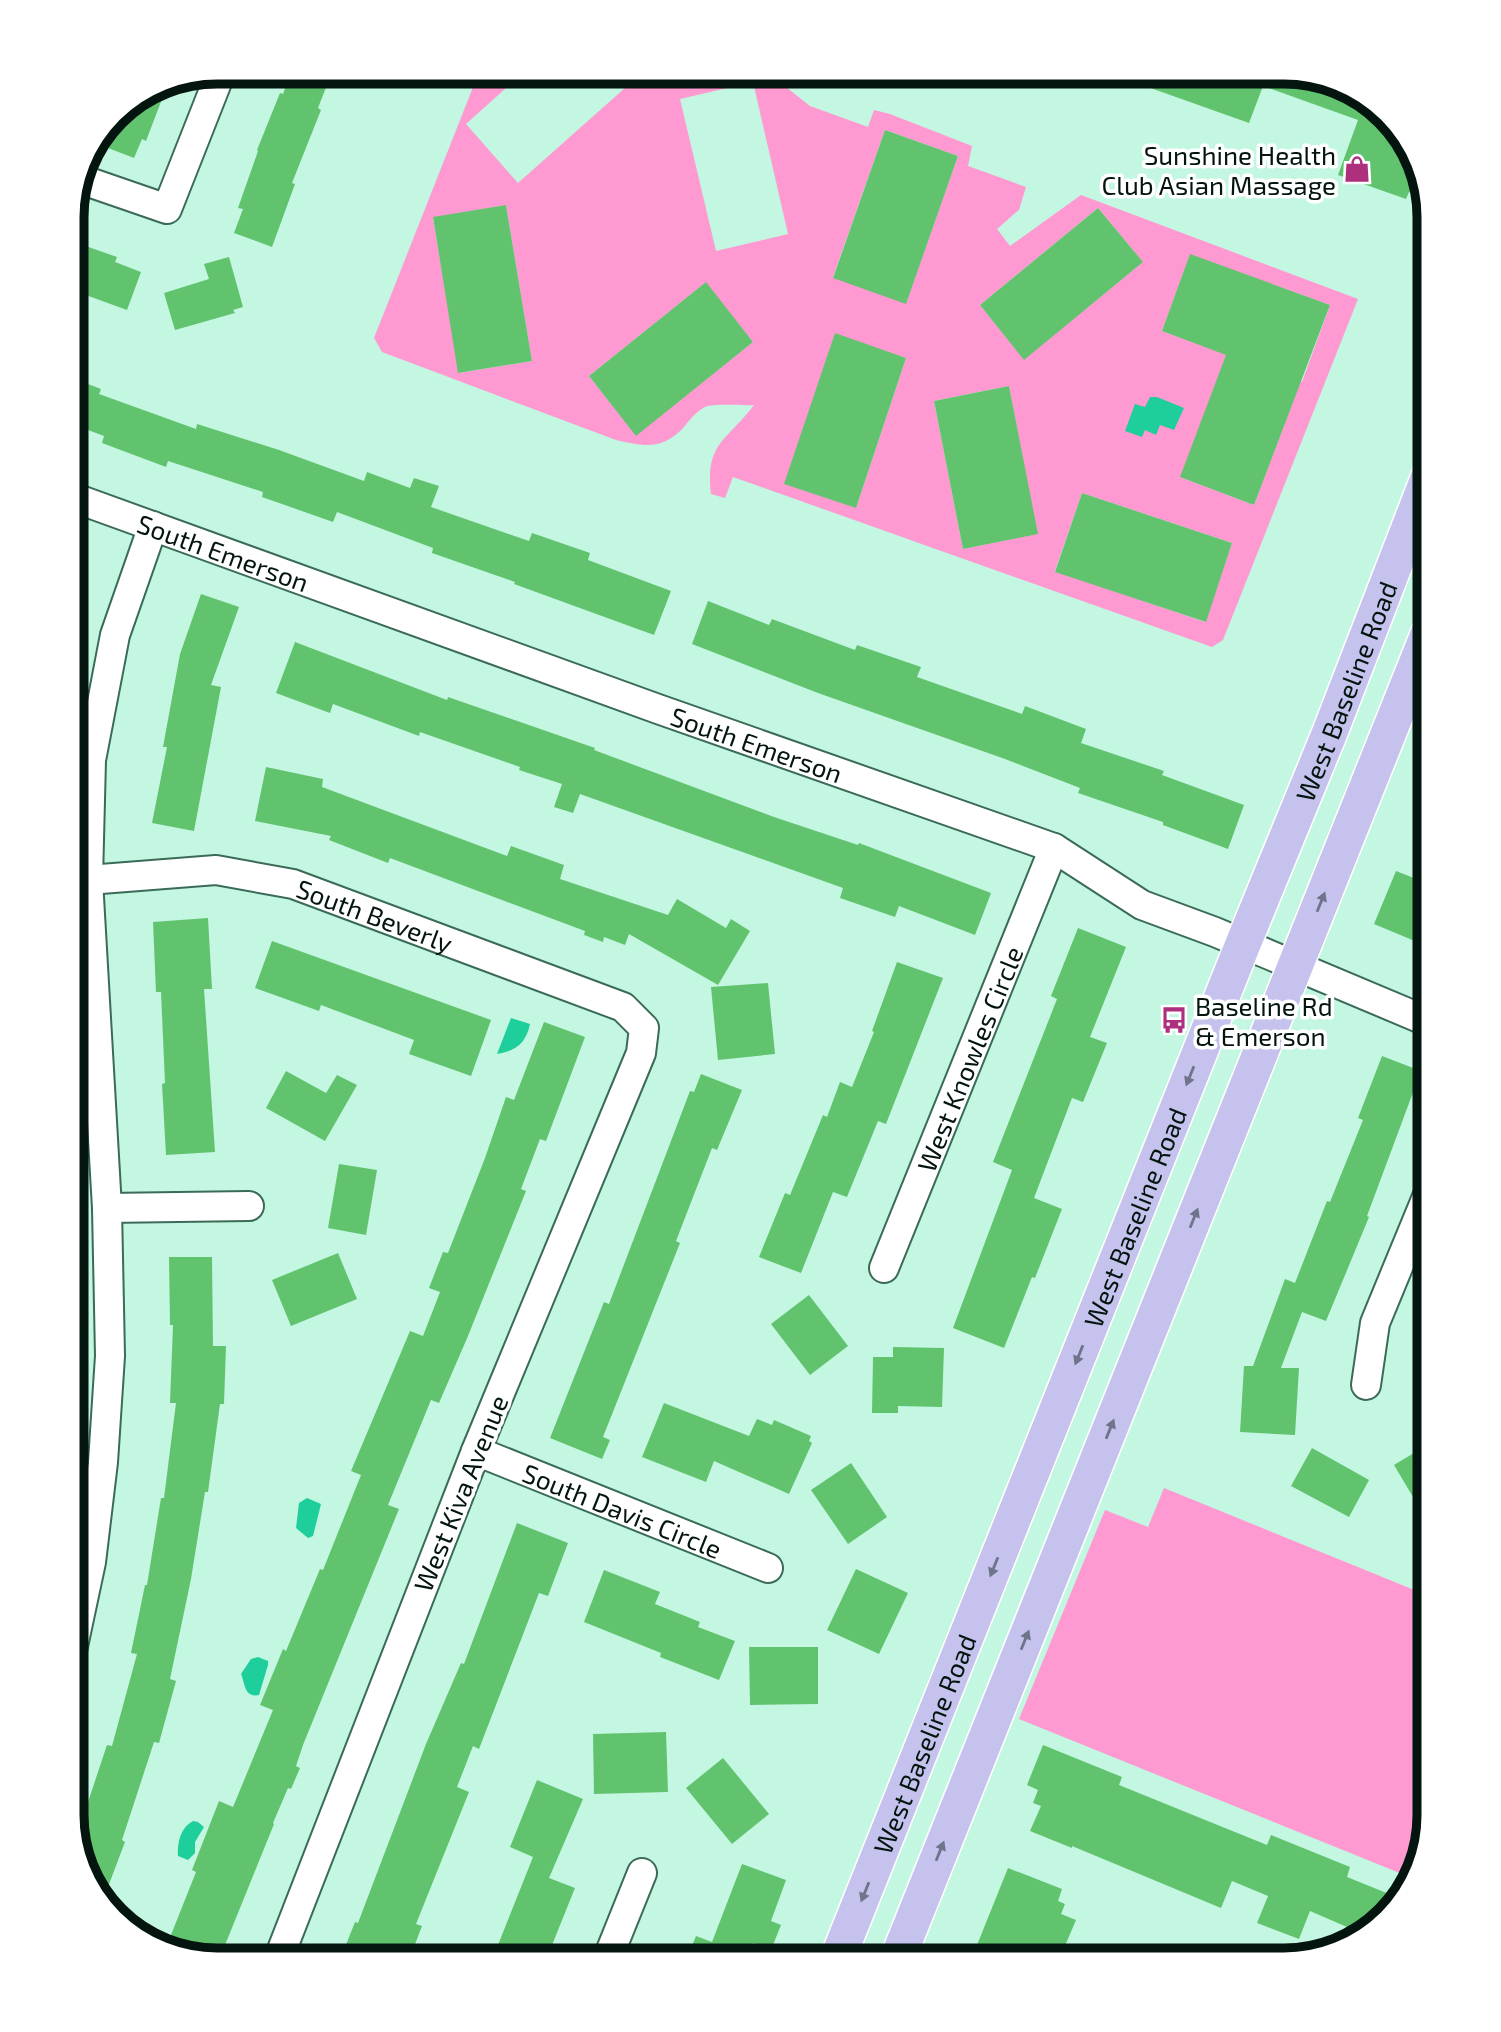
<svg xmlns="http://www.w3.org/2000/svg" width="1501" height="2032" font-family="'Exo 2',sans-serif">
  <rect width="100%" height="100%" fill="#c3f7e1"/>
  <g fill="#ff99d1" fill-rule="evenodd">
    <path d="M 479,72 L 524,72 L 466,124 L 518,183 L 634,80 L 628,72 L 767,72 L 810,106 L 868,127 L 874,110 L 890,114 L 972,146 L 968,166 L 1026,187 L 1019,210 L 997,229 L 1010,246 L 1081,195 L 1358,299 L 1223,640 L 1212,647 L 733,477 L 725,498 L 711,494 C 705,442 727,441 754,405 C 742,406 715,403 705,407 C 697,411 690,419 685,426 C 663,450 646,447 616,440 L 382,352 L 374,338 ZM 753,82 L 788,234 L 716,251 L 680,99 ZM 885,130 L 958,156 L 906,303 L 833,277 ZM 506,205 L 532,361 L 459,373 L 433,218 ZM 1098,208 L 1143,262 L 1024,359 L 980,305 ZM 1190,255 L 1330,305 L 1302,382 L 1162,331 ZM 705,283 L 753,342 L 636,435 L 589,376 ZM 897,355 L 906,358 L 856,508 ZM 1009,386 L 1037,534 L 963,549 L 934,401 ZM 1291,407 L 1254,505 L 1180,477 ZM 1082,493 L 1232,543 L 1205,622 L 1055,571 Z"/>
    <path d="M 1164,1488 L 1429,1596 L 1429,1815 L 1412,1878 L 1019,1719 L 1105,1510 L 1148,1527 Z"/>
  </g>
  <g fill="#1ece9b">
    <path d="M 1150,397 L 1157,397 L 1184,408 L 1174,430 L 1160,425 L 1156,435 L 1145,430 L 1142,437 L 1125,431 L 1135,404 L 1145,407 Z"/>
    <path d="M 511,1018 L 530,1024 C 526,1043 516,1051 497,1054 Z"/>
    <path d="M 307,1498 L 321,1504 L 313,1536 L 308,1538 L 296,1528 L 299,1503 Z"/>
    <path d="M 258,1657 L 268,1661 L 268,1665 L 259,1695 C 244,1698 245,1683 241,1674 L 251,1659 Z"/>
    <path d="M 193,1821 L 198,1822 L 204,1827 L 195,1842 L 195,1853 L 188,1860 L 178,1856 C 177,1842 181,1827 193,1821 Z"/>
  </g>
  <g fill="#62c36f">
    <path d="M 291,72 L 332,72 L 318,108 L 321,110 L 292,183 L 295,184 L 272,247 L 234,233 L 243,209 L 238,208 L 258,151 L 257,150 L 280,93 L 283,94 Z"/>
    <path d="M 1115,72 L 1293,72 L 1357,91 L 1410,144 L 1424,198 L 1409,192 L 1406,199 L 1338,175 L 1358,120 L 1263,86 L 1249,123 L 1114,75 Z"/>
    <path d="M 146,93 L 162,99 L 146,141 L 142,139 L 134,158 L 95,143 L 121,108 Z"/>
    <path d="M 885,130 L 958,156 L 906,304 L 833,278 Z"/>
    <path d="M 506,205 L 532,361 L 458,373 L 433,217 Z"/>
    <path d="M 1098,208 L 1143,262 L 1024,360 L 980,305 Z"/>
    <path d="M 77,243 L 117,257 L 115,262 L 141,272 L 127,310 L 72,290 L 72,256 Z"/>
    <path d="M 1190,254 L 1330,305 L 1254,505 L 1180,477 L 1226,355 L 1162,331 Z"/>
    <path d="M 229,257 L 243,307 L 233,310 L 235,313 L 175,330 L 164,293 L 209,279 L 204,264 Z"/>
    <path d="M 706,282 L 753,342 L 636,436 L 589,376 Z"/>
    <path d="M 835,333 L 906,358 L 856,508 L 784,484 Z"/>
    <path d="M 72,378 L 101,389 L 99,394 L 196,429 L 197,424 L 279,450 L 364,481 L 367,472 L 410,488 L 414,478 L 439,486 L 431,507 L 529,541 L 532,533 L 590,553 L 588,560 L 671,591 L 654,635 L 514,584 L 515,582 L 432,553 L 433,548 L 337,512 L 333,522 L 262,497 L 263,492 L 168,461 L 166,467 L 102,443 L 104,436 L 72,424 Z"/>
    <path d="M 1009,386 L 1038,534 L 963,549 L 934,401 Z"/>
    <path d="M 1082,493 L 1232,543 L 1206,622 L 1055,572 Z"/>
    <path d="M 201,594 L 239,607 L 211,685 L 221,687 L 194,831 L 152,823 L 167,747 L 163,747 L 180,654 Z"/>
    <path d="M 708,601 L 769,625 L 772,619 L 855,650 L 857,645 L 921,667 L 917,677 L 1022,714 L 1025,706 L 1086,729 L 1081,743 L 1164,771 L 1162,775 L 1244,805 L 1228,849 L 1163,825 L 1163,822 L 1078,793 L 1080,788 L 1005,759 L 818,693 L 692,644 Z"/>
    <path d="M 295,642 L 447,700 L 448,697 L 595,748 L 594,750 L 774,817 L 858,845 L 859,843 L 991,893 L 975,935 L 899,906 L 895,917 L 840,898 L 843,888 L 580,794 L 573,813 L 554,807 L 562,784 L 519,770 L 520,767 L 420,732 L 419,736 L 333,704 L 330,713 L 276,693 Z"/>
    <path d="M 266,767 L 323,779 L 322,787 L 507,856 L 511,846 L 564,865 L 560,879 L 668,915 L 677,899 L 726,928 L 731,919 L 750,931 L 718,985 L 629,934 L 625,945 L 604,937 L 603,942 L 584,935 L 585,931 L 390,858 L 388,863 L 329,840 L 331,836 L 255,821 Z"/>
    <path d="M 1396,871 L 1429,884 L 1429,947 L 1374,924 Z"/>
    <path d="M 208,918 L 212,989 L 204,989 L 215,1152 L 166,1155 L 162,1084 L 165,1083 L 161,992 L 156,992 L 153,922 Z"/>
    <path d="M 1078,928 L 1126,947 L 1090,1037 L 1107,1043 L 1083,1102 L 1072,1098 L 1034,1198 L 1062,1209 L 1035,1278 L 1032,1277 L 1004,1348 L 953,1328 L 1012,1170 L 993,1162 L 1057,999 L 1051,996 Z"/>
    <path d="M 272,941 L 491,1020 L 471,1076 L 409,1054 L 414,1040 L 321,1005 L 319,1011 L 255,988 Z"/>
    <path d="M 897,962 L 943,978 L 886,1124 L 878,1121 L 847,1197 L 833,1192 L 801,1273 L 759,1257 L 785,1193 L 790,1195 L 823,1115 L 827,1117 L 840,1082 L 852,1087 L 874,1032 L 872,1031 Z"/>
    <path d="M 768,983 L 775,1054 L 718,1060 L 711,987 Z"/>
    <path d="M 544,1022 L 585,1037 L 546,1141 L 540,1139 L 521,1189 L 526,1191 L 468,1336 L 439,1403 L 431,1400 L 388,1505 L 399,1509 L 303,1745 L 296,1766 L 300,1768 L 291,1789 L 288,1788 L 273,1823 L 274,1824 L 219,1960 L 208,1960 L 192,1955 L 167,1945 L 196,1872 L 192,1870 L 219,1801 L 233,1807 L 273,1710 L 260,1705 L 283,1649 L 286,1651 L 320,1569 L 323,1570 L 361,1475 L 351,1471 L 410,1331 L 423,1336 L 440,1292 L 429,1288 L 443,1252 L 448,1253 L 485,1158 L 506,1097 L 514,1100 Z"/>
    <path d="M 1382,1056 L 1421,1071 L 1367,1216 L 1369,1217 L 1326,1321 L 1302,1312 L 1281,1368 L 1299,1368 L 1295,1435 L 1240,1432 L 1244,1366 L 1253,1366 L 1285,1279 L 1295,1283 L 1327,1201 L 1330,1202 L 1363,1120 L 1358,1118 Z"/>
    <path d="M 286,1071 L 326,1093 L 337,1075 L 357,1085 L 325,1141 L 266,1108 Z"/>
    <path d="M 701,1074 L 742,1090 L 717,1150 L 712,1148 L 676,1241 L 680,1243 L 603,1437 L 610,1440 L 602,1459 L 550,1438 L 604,1302 L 609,1304 L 690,1091 L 694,1092 Z"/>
    <path d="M 339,1164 L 377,1170 L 366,1235 L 328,1228 Z"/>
    <path d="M 338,1253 L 357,1299 L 291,1326 L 272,1280 Z"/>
    <path d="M 169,1257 L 212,1257 L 213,1346 L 226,1346 L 224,1404 L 220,1404 L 208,1492 L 205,1492 L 191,1579 L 170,1679 L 176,1681 L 159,1743 L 154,1742 L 122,1840 L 125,1842 L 103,1900 L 91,1888 L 77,1835 L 107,1745 L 112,1746 L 137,1654 L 131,1653 L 145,1585 L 147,1585 L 161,1498 L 164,1498 L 176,1403 L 170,1403 L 173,1325 L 170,1325 Z"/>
    <path d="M 809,1295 L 848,1346 L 810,1375 L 771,1324 Z"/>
    <path d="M 893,1347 L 944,1348 L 942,1407 L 898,1406 L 898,1413 L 872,1413 L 873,1357 L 893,1357 Z"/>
    <path d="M 664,1403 L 749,1436 L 757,1419 L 772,1425 L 774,1420 L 811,1436 L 809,1441 L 812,1443 L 789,1494 L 714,1461 L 706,1482 L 642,1457 Z"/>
    <path d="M 1429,1444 L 1429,1494 L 1416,1502 L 1394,1465 Z"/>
    <path d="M 1312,1448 L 1369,1480 L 1349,1517 L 1291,1486 Z"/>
    <path d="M 851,1463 L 887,1517 L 848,1544 L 811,1490 Z"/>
    <path d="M 517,1523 L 568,1543 L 548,1596 L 539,1593 L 479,1749 L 473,1746 L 457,1787 L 469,1792 L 416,1924 L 422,1926 L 409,1960 L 340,1960 L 355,1922 L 358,1923 L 426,1744 L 461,1663 L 464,1664 Z"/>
    <path d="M 856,1569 L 908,1593 L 879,1654 L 827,1630 Z"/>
    <path d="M 604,1570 L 660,1592 L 655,1604 L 700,1622 L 698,1627 L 735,1641 L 719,1680 L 660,1657 L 661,1653 L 584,1622 Z"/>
    <path d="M 749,1647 L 818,1647 L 818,1704 L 750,1705 Z"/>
    <path d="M 666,1732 L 668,1792 L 594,1794 L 593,1734 Z"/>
    <path d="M 1043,1745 L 1122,1777 L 1119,1785 L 1267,1845 L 1271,1835 L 1350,1867 L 1347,1877 L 1399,1898 L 1357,1941 L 1340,1945 L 1347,1927 L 1310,1911 L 1299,1939 L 1257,1923 L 1268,1896 L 1232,1881 L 1221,1908 L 1072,1846 L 1072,1848 L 1030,1831 L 1041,1806 L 1033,1803 L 1038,1790 L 1027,1785 Z"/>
    <path d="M 723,1758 L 769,1814 L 732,1844 L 686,1788 Z"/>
    <path d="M 537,1780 L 583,1799 L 549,1878 L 575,1888 L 546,1960 L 492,1960 L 533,1857 L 510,1847 Z"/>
    <path d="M 742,1864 L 786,1880 L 771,1921 L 781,1925 L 771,1950 L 753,1943 L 748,1956 L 755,1960 L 686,1960 L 696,1936 L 712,1942 Z"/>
    <path d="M 1008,1868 L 1062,1889 L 1058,1901 L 1065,1904 L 1061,1914 L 1076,1920 L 1059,1960 L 971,1960 Z"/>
  </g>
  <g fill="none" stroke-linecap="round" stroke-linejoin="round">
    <defs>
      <g id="minor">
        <path d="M 80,179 L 167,209 L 221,72"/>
        <path id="s1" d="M 72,497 L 658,709 L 1054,848 L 1142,905 L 1215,932 L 1429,1022"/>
        <path id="s2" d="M 88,880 L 216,870 L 293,884 L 623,1007 L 644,1028 L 641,1053 L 476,1451 L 278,1960"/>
        <path d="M 107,1208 L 249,1206"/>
        <path id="s3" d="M 884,1268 L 1054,848"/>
        <path d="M 1366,1385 L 1375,1323 L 1429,1192"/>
        <path id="s4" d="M 476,1451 L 768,1568"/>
        <path d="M 72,1651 L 91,1562 L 103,1462 L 110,1356 L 107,1208 L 88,880 L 91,760 L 115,635 L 153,526"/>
        <path d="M 607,1960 L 642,1873"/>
      </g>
      <g id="major">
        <path id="s5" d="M 837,1960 L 1243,944 L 1330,732 L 1429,476"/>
        <path d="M 897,1960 L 1429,632"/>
      </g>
    </defs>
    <use href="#minor" stroke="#3b6b58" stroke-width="32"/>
    <use href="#major" stroke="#fff" stroke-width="38"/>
    <use href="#minor" stroke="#fff" stroke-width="28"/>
    <use href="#major" stroke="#c5c2ee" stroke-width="35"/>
  </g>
  <defs><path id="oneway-solid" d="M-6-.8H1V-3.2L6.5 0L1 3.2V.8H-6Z" transform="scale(1.75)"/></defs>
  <g fill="#6e7489">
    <use href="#oneway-solid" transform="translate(1321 902) rotate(-68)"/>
    <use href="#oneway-solid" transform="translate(1190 1076) rotate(112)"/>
    <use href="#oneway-solid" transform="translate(1194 1218) rotate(-68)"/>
    <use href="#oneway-solid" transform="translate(1079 1355) rotate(112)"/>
    <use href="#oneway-solid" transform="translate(1110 1429) rotate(-68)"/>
    <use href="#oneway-solid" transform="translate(994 1567) rotate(112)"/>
    <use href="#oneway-solid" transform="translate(1025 1640) rotate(-68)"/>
    <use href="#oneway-solid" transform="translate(940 1851) rotate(-68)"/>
    <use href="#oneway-solid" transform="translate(865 1892) rotate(112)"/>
  </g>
  <defs>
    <symbol id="shop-bare" viewBox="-9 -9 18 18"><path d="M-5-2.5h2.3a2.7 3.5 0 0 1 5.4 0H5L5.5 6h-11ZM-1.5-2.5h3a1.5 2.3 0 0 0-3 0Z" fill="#ad2f7e" stroke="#fff" stroke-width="2.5" paint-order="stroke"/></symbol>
    <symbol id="bus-bare" viewBox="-9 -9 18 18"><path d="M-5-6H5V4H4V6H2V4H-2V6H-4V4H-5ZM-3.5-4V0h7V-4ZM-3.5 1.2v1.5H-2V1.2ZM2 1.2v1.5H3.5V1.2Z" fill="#ad2f7e" stroke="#fff" stroke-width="2.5" paint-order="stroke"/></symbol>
  </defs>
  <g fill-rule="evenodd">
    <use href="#shop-bare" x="1338" y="150" width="38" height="38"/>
    <use href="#bus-bare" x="1155" y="1001" width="38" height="38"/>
  </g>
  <g text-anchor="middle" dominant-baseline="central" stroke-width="7" stroke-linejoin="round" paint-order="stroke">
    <g font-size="26" fill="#03150e" stroke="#fff" text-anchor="end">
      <text x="1336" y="154">Sunshine Health<tspan x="1336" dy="30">Club Asian Massage</tspan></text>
      <text x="1195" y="1005" text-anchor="start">Baseline Rd<tspan x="1195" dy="30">&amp; Emerson</tspan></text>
    </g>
    <g font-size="26" fill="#03150e" stroke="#fff">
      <text stroke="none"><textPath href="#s1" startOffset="161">South Emerson</textPath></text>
      <text stroke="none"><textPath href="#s5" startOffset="1367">West Baseline Road</textPath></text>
      <text stroke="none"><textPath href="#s1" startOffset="728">South Emerson</textPath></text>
      <text stroke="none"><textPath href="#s2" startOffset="294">South Beverly</textPath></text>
      <text stroke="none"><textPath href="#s3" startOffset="226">West Knowles Circle</textPath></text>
      <text stroke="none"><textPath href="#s5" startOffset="800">West Baseline Road</textPath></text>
      <text transform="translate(460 1493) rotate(-68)">West Kiva Avenue</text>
      <text stroke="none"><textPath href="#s4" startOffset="158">South Davis Circle</textPath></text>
      <text stroke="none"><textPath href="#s5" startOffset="233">West Baseline Road</textPath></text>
    </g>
  </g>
  <path d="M0 0H1501V2032H0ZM217 84H1284A133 133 0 0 1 1417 217V1815A133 133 0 0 1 1284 1948H217A133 133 0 0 1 84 1815V217A133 133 0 0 1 217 84Z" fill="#fff" fill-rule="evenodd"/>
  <path fill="none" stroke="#03150e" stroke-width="9" d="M217 84H1284A133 133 0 0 1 1417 217V1815A133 133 0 0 1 1284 1948H217A133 133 0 0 1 84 1815V217A133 133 0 0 1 217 84Z"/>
</svg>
